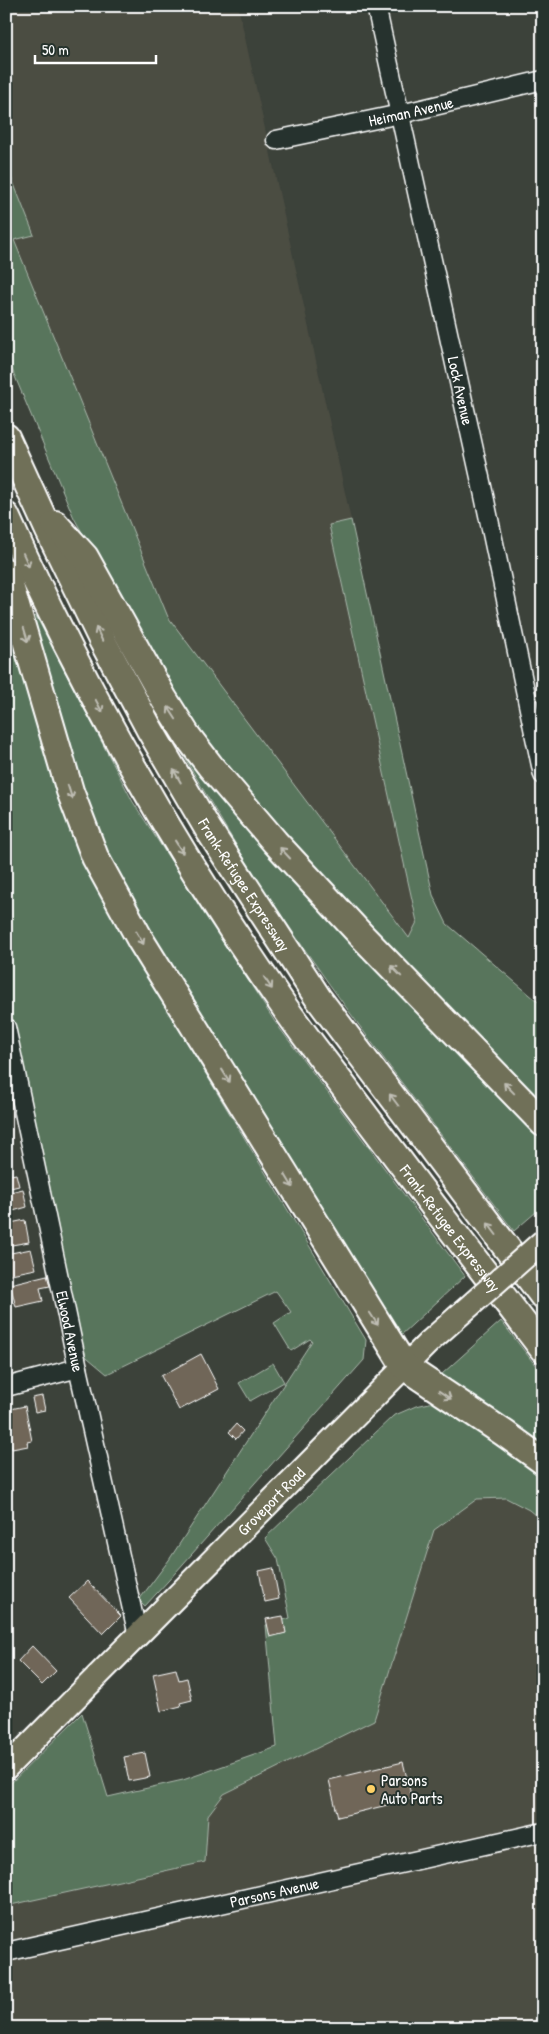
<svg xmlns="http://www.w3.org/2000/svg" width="549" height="2034" font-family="'Patrick Hand',sans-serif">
  <rect width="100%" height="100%" fill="#3c423a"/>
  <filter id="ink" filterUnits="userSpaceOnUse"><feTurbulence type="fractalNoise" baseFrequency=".02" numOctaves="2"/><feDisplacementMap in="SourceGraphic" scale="10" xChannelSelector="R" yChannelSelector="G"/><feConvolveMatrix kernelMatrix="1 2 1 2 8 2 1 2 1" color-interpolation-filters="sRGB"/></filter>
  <g filter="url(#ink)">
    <g fill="#4c4d43">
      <path d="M 6,6 L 238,6 L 351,520 L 329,526 L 417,922 L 409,939 L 168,617 L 14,240 L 34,235 L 6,164 Z"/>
      <path d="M 506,1498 L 529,1510 L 543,1522 L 543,2028 L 6,2028 L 6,1906 L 205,1862 L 208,1815 L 224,1794 L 374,1720 L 434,1530 L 477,1499 Z"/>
    </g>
    <g fill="#58745c" stroke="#acbaae">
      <path d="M 6,164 L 34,235 L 14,240 L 168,617 L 409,938 L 417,922 L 329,525 L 351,520 L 433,895 L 447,924 L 543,1006 L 543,1113 L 219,762 L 145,645 L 74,518 L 6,355 Z"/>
      <path d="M 6,614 L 63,812 L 94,882 L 177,1026 L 366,1340 L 364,1360 L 168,1581 L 145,1606 L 139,1600 L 169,1560 L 312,1341 L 310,1339 L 291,1351 L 274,1323 L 291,1312 L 276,1291 L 107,1374 L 82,1353 L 6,1002 Z"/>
      <path d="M 36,616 L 133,802 L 275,1022 L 465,1276 L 400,1336 L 177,983 L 108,863 L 78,785 L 30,618 Z"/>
      <path d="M 162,718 L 457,1052 L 543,1141 L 543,1206 L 514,1231 C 432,1122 347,1014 271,900 C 232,841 197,779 162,718 Z"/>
      <path d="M 501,1321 L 543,1375 L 543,1451 L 456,1390 L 442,1374 Z"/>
      <path d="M 273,1363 L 284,1382 L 250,1401 L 239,1383 Z"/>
      <path d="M 434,1402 L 464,1417 L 543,1478 L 543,1522 L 529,1510 L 506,1498 L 477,1499 L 434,1530 L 374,1720 L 224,1794 L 208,1815 L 205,1862 L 6,1906 L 6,1788 L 82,1713 L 108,1797 L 183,1780 L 277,1747 L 266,1625 L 290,1618 L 278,1559 L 265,1538 L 393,1416 L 416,1406 Z"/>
    </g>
    <g fill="#706658" stroke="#fff">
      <path d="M 6,1167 L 10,1167 L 11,1175 L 16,1174 L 19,1186 L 6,1189 Z"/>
      <path d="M 23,1189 L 27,1207 L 6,1213 L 6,1193 Z"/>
      <path d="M 25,1220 L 29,1242 L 6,1246 L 6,1224 Z"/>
      <path d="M 31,1249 L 36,1269 L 6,1275 L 6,1254 Z"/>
      <path d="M 47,1275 L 50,1286 L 40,1288 L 43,1301 L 16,1307 L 10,1284 Z"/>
      <path d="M 201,1354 L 219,1389 L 179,1410 L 161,1376 Z"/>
      <path d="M 42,1396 L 45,1410 L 35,1412 L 32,1398 Z"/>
      <path d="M 25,1406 L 32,1441 L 27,1442 L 28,1446 L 12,1449 L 6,1422 L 6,1410 Z"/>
      <path d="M 236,1424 L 243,1431 L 236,1439 L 229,1432 Z"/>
      <path d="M 273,1568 L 279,1599 L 265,1602 L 259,1571 Z"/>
      <path d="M 87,1581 L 121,1616 L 103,1634 L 69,1598 Z"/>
      <path d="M 283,1616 L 286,1633 L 270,1637 L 266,1619 Z"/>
      <path d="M 32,1646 L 56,1671 L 42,1685 L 18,1661 Z"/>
      <path d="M 176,1669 L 179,1680 L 187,1678 L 192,1700 L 180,1703 L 181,1706 L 161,1711 L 153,1674 Z"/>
      <path d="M 145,1753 L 150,1777 L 129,1781 L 124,1757 Z"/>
      <path d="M 403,1762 L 412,1799 L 338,1817 L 329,1780 Z"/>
    </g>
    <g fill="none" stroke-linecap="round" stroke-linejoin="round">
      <defs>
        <g id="minor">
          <path id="s1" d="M 376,6 L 483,491 L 543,775"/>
          <path id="s2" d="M 276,140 L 405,113 L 543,80"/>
          <path id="s3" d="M 6,1027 L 78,1368 L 138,1636"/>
          <path d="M 6,1387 L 78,1368"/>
          <path id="s4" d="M 6,1952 L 543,1832"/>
        </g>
        <g id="major">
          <path id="s5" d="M 6,1768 L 429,1342"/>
        </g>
        <g id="highway">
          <path id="s6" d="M 6,437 L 49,531 L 103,642 L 150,730 L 208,829 L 318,998 L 543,1296"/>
          <path id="s7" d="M 6,516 C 82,686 174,849 281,1002 C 303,1035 329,1066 352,1098 C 415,1182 479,1266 543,1349"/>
          <path d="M 55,524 L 85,557 L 164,699 L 188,737 L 211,767 L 275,842 L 363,937 L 543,1123"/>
          <path d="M 6,572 L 70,791 L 95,857 L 141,941 L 405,1367 L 504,1433 L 543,1461"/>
        </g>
      </defs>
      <use href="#minor" stroke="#fff" stroke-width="21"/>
      <use href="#major" stroke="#fff" stroke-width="26"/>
      <use href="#highway" stroke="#fff" stroke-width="30"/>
      <use href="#minor" stroke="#26332d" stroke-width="18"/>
      <use href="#major" stroke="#706f59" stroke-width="22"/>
      <use href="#highway" stroke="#706f59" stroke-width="26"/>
      <defs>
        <path id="major-bridge" d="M 429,1342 L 543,1241"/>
      </defs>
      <use href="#major-bridge" stroke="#fff" stroke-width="26" stroke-linecap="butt"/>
      <use href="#major-bridge" stroke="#706f59" stroke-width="22"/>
    </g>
    <defs><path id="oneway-shaft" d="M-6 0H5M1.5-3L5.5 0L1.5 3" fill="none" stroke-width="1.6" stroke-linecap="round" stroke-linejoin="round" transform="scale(1.25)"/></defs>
    <g stroke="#bfbeb4">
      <use href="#oneway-shaft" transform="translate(26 560) rotate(66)"/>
      <use href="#oneway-shaft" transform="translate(99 634) rotate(-116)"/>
      <use href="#oneway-shaft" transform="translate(26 635) rotate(73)"/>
      <use href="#oneway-shaft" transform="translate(99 706) rotate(62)"/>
      <use href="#oneway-shaft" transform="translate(172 713) rotate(-123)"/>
      <use href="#oneway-shaft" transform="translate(177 776) rotate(-120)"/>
      <use href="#oneway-shaft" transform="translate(70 792) rotate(72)"/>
      <use href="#oneway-shaft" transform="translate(179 847) rotate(58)"/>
      <use href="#oneway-shaft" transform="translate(285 853) rotate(-133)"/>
      <use href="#oneway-shaft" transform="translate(140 938) rotate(60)"/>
      <use href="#oneway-shaft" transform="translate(396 971) rotate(-134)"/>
      <use href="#oneway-shaft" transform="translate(268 983) rotate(56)"/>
      <use href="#oneway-shaft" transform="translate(226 1076) rotate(58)"/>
      <use href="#oneway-shaft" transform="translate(509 1088) rotate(-134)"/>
      <use href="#oneway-shaft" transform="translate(394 1100) rotate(-127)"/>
      <use href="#oneway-shaft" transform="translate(289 1181) rotate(59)"/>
      <use href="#oneway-shaft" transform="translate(492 1229) rotate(-127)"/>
      <use href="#oneway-shaft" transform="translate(374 1319) rotate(57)"/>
      <use href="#oneway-shaft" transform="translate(445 1395) rotate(34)"/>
    </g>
  </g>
  <circle fill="#ffd166" stroke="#26332d" stroke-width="2" cx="371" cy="1789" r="5"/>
  <g text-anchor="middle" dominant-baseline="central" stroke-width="4" stroke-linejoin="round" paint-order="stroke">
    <g font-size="16" fill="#fff" stroke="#26332d">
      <text stroke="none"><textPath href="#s2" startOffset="138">Heiman Avenue</textPath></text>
      <text stroke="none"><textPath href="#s1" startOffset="394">Lock Avenue</textPath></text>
      <text stroke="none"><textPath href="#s6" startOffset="508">Frank-Refugee Expressway</textPath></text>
      <text stroke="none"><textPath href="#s7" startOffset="842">Frank-Refugee Expressway</textPath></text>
      <text stroke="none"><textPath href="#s3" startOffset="311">Elwood Avenue</textPath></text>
      <text stroke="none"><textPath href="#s5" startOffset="376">Groveport Road</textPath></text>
      <text stroke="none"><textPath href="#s4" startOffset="275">Parsons Avenue</textPath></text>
    </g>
    <g font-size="16" fill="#fff" stroke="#26332d" text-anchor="start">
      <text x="381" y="1780">Parsons<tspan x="381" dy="18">Auto Parts</tspan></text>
    </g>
  </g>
  <rect width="549" height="2034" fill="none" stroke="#26332d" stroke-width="25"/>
  <rect x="12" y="12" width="524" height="2009" fill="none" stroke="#fff" stroke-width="2" filter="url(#ink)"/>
  <path d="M35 55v8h121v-8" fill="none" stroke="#ffffff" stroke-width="2.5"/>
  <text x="42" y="55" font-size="15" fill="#ffffff" stroke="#26332d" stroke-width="4" paint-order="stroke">50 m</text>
</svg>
